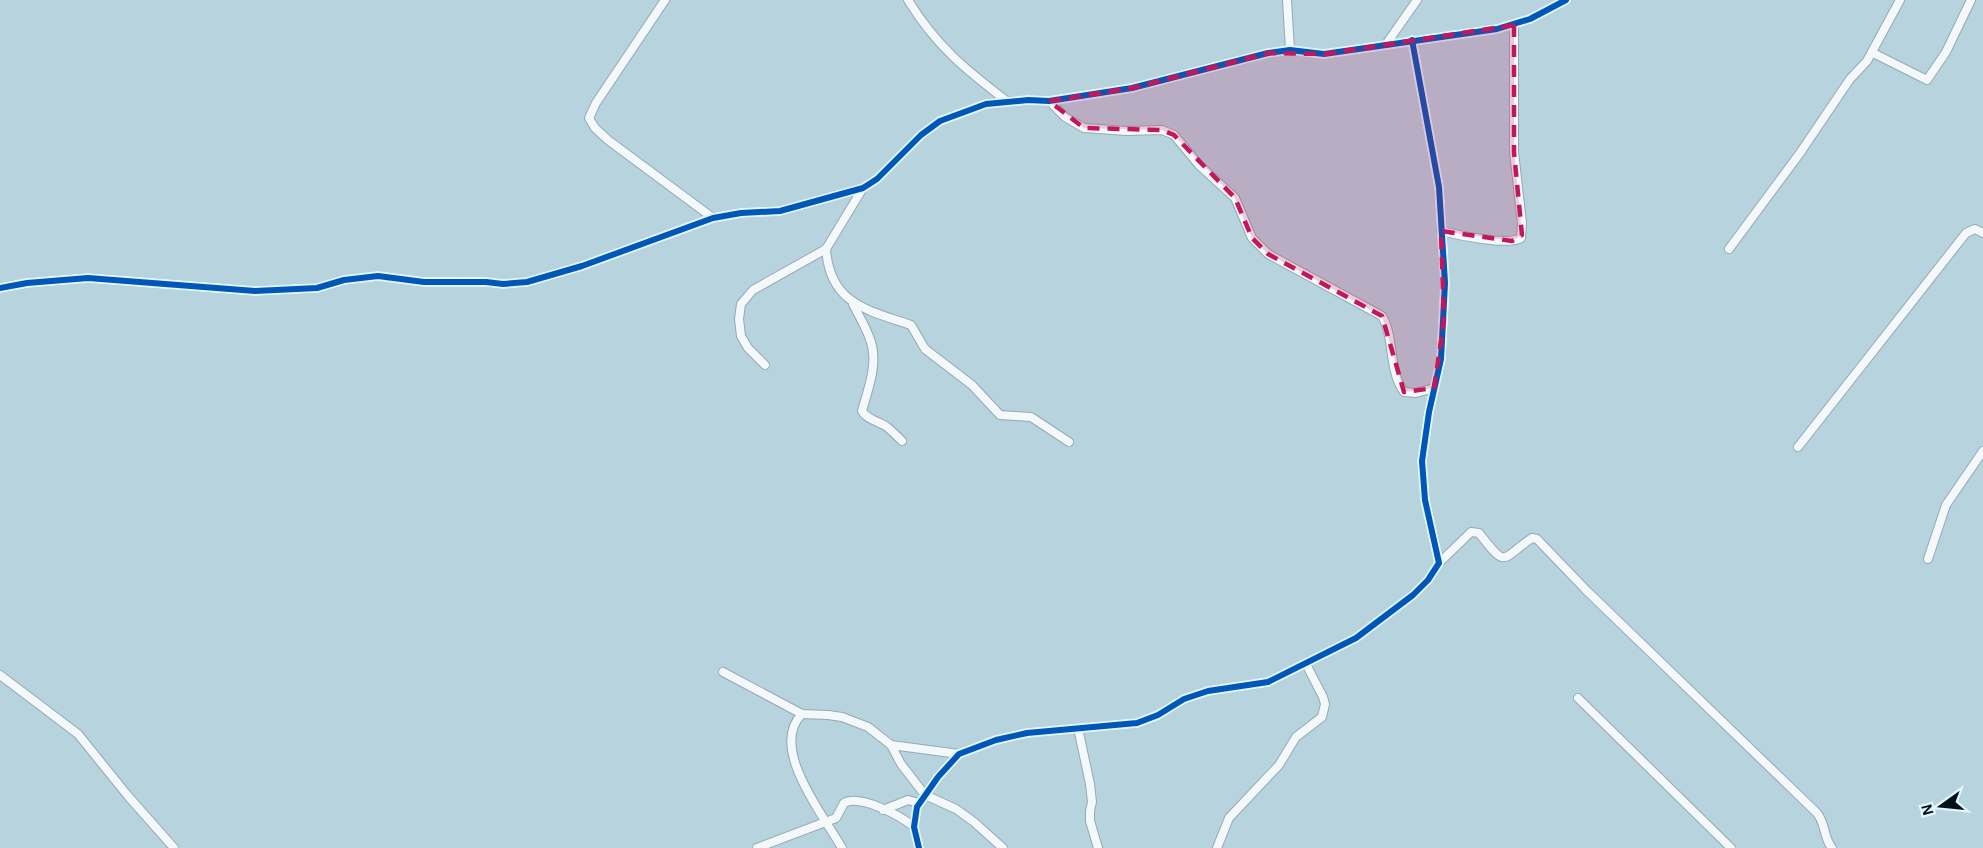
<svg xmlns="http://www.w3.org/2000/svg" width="1983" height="848" font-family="'Alegreya Sans',sans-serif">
  <rect width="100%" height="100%" fill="#b6d3de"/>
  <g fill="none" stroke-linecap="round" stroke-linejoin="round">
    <defs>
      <g id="street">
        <path d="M 665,0 L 596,103 L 589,118 L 595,128 L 608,140 L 713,218"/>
        <path d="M 908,0 C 936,46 966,70 1008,102"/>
        <path d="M 1287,0 L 1290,50"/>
        <path d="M 1387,43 L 1417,0"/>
        <path d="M 1873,53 L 1927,80 L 1946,52 L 1971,0"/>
        <path d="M 1049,101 L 1065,117 L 1084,128 L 1127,131 L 1162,130 L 1174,135 L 1199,165 L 1235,198 L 1252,238 L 1268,254 L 1382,316 C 1395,338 1388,370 1404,392 L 1416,393 L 1434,388"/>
        <path d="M 1441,231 C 1457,235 1508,246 1521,238 L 1522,223 L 1514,152 L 1514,25"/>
        <path d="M 826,249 C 830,304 867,310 911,325 L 925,349 L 972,385 L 1000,415 L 1031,417 L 1069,442"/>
        <path d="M 1729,249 L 1800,153 L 1850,79 L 1867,61 L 1900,0"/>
        <path d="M 0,288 L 27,283 L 88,278 L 255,291 L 317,288 L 344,280 L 378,276 L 424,282 L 486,282 L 503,284 L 527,282 L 582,266 L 713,218 L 741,213 L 780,211 L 863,188 L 877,179 L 921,135 L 940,121 L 986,104 L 1028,100 L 1049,101 L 1132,88 L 1268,53 L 1290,50 L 1324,54 L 1497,29 L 1530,19 L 1566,0"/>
        <path d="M 853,304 C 859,316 867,329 871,342 C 878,365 868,389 862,411 C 867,420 879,421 887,427 C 892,431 897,436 902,441"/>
        <path d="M 765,365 L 748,348 L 741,336 L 739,319 L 741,304 L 753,290 L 826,249 L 863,188"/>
        <path d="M 1798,447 L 1966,233 L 1975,229 L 1983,233"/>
        <path d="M 1928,559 L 1946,505 L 1983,451"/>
        <path d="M 1439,563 L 1471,532 L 1479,533 C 1507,569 1500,560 1532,538 L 1537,539 L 1587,591 L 1817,813 C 1826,824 1823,837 1832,848"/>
        <path d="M 723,672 L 802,714 L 828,715 L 842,717 L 868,727 L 891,745 L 901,764 L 925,795 L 956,809 L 974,822 L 1003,848"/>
        <path d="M 0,675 L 78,734 L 128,796 L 174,848"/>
        <path d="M 1578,698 L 1731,848"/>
        <path d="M 802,714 C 768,747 824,816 842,848"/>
        <path d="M 1078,728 L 1090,784 L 1092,802 L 1090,811 L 1090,821 L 1098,848"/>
        <path d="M 891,745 L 959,754"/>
        <path d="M 883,810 L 908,800 L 919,803"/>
        <path d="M 757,848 L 836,818 L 844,803 C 860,794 901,816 914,827"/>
        <path d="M 919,848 L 914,827 L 917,807 L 938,777 L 959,754 L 996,740 L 1027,733 L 1137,723 L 1158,715 L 1184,699 L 1208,691 L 1268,682 L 1356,638 L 1413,595 L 1428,580 L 1439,563 L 1425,500 L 1422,461 L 1429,412 L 1441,359 L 1445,283 L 1439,187 L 1412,40"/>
        <path d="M 1217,848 L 1229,818 L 1279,765 L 1296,737 L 1322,717 L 1325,704 L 1323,697 L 1306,664"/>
      </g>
    </defs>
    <use href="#street" stroke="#93aab2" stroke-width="10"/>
    <use href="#street" stroke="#f4f8fa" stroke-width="8"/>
    <defs>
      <g id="cycleway">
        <path d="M 0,288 L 27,283 L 88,278 L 255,291 L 317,288 L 344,280 L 378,276 L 424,282 L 486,282 L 503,284 L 527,282 L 582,266 L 713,218 L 741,213 L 780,211 L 863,188 L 877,179 L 921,135 L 940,121 L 986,104 L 1028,100 L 1049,101 L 1132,88 L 1268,53 L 1290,50 L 1324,54 L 1497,29 L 1530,19 L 1566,0"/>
        <path d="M 919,848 L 914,827 L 917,807 L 938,777 L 959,754 L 996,740 L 1027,733 L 1137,723 L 1158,715 L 1184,699 L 1208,691 L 1268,682 L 1356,638 L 1413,595 L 1428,580 L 1439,563 L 1425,500 L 1422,461 L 1429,412 L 1441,359 L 1445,283 L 1439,187 L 1412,40"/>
      </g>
    </defs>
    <use href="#cycleway" stroke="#e1f6fe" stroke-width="10"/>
    <use href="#cycleway" stroke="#0057b8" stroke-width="6"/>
  </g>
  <path fill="#c2185b" fill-opacity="0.2" stroke="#c2185b" stroke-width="4.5" stroke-dasharray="12 8" stroke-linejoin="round" d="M 1514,25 L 1514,152 L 1522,235 L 1512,241 L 1441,231 L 1444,321 L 1434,388 L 1404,392 L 1382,316 L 1268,254 L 1252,238 L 1235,198 L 1174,135 L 1162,130 L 1084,128 L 1049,101 L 1132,88 L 1268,53 L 1324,54 Z"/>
  <g transform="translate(1941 806) rotate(255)" stroke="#e1f6fe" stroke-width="4.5" paint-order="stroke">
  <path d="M0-4.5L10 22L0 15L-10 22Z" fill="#001118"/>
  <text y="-9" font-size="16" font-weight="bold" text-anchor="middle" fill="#001118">N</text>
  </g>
</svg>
